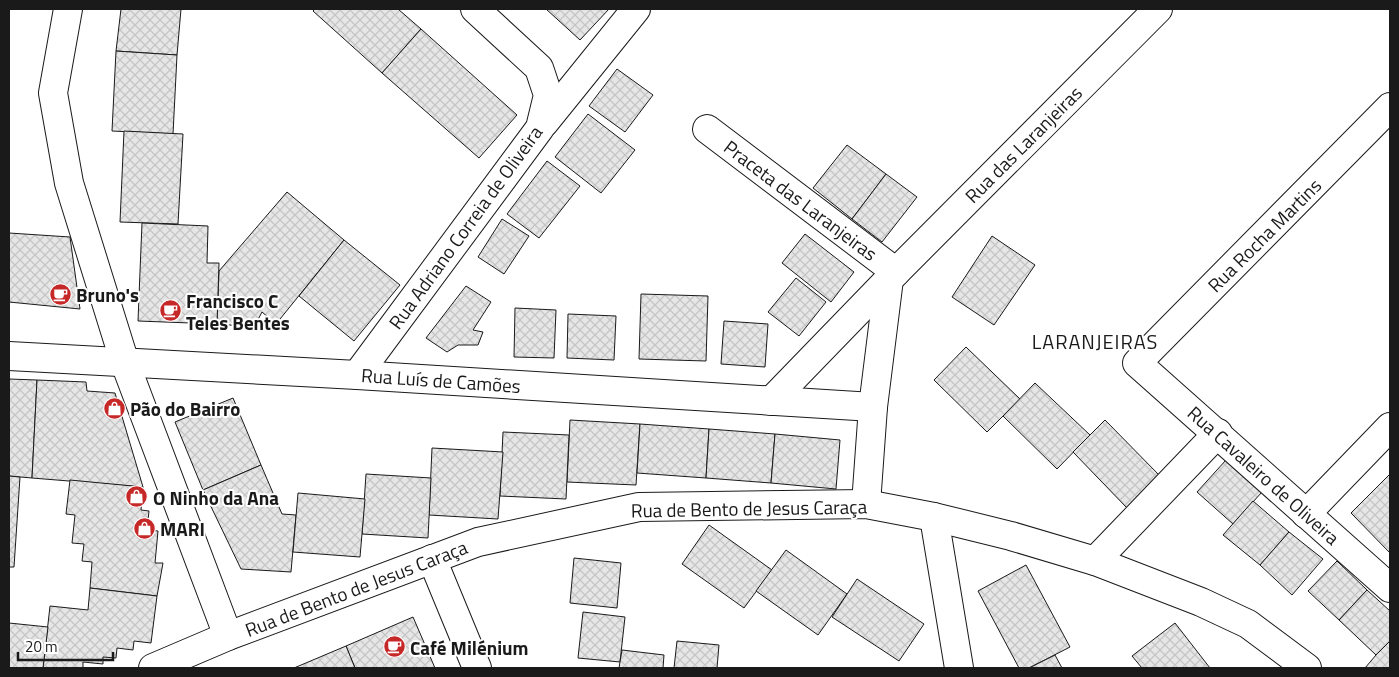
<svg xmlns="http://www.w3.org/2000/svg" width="1399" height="677" font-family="'Titillium Web',sans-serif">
  <defs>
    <pattern id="building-cross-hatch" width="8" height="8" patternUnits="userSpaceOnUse" patternTransform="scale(1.25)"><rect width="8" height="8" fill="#e6e6e6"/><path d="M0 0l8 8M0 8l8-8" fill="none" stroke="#c5c5c5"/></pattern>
  </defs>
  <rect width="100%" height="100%" fill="#fff"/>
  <g fill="url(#building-cross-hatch)" stroke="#1a1a1a">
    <path d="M 121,9 L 181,9 L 177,55 L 116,51 Z"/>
    <path d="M 315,9 L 398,9 L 421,29 L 382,73 L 313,11 Z"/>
    <path d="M 546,9 L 609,9 L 580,40 Z"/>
    <path d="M 421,29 L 517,115 L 479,158 L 382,73 Z"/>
    <path d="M 116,51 L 177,55 L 173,134 L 112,131 Z"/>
    <path d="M 617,69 L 653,95 L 625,132 L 589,106 Z"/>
    <path d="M 588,114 L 635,150 L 601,193 L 555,157 Z"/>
    <path d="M 124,131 L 183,134 L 178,224 L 120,222 Z"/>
    <path d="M 847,145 L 886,174 L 852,219 L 813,188 Z"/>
    <path d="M 547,161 L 580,186 L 539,238 L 507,214 Z"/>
    <path d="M 886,174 L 917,197 L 882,242 L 852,219 Z"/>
    <path d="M 287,192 L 344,240 L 276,324 L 262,312 L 254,327 L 217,324 L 219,271 Z"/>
    <path d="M 502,219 L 529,236 L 504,274 L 478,257 Z"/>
    <path d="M 142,223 L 208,226 L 207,263 L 219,263 L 217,324 L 138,321 Z"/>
    <path d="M 9,233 L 70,237 L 80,309 L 9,302 Z"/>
    <path d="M 805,234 L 854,272 L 831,302 L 782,263 Z"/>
    <path d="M 992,236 L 1035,265 L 994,325 L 952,297 Z"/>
    <path d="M 344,240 L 400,285 L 354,341 L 299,296 Z"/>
    <path d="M 796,278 L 826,302 L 799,336 L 768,312 Z"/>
    <path d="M 466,286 L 491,302 L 473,330 L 483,332 L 478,345 L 458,345 L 447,352 L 426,338 Z"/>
    <path d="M 641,294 L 708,296 L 706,361 L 639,359 Z"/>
    <path d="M 515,308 L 556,310 L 554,358 L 514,357 Z"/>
    <path d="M 568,314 L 616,316 L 614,360 L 567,358 Z"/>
    <path d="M 724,321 L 768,324 L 765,367 L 721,364 Z"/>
    <path d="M 966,347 L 1020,399 L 987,432 L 934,380 Z"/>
    <path d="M 9,379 L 37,380 L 32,478 L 9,476 Z"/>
    <path d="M 37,380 L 86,382 L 87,391 L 115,393 L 143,487 L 32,478 Z"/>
    <path d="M 1035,383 L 1090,435 L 1057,469 L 1003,416 Z"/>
    <path d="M 233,398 L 261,465 L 203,490 L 175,422 Z"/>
    <path d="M 570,420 L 640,424 L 636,485 L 567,482 Z"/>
    <path d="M 1105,420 L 1160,476 L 1127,508 L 1073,452 Z"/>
    <path d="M 640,424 L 709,429 L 706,478 L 637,473 Z"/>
    <path d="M 709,429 L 775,434 L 771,483 L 706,478 Z"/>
    <path d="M 503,432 L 569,435 L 566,499 L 500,496 Z"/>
    <path d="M 775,434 L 840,440 L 836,489 L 771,483 Z"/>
    <path d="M 432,448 L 503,452 L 498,519 L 429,515 Z"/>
    <path d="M 1226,460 L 1262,492 L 1233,524 L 1197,492 Z"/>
    <path d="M 261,465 L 282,514 L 296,515 L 291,572 L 241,569 L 203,490 Z"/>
    <path d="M 366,474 L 431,478 L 428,538 L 362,534 Z"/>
    <path d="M 1390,474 L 1390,553 L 1351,513 Z"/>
    <path d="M 9,476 L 20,477 L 14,567 L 9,567 Z"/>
    <path d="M 70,480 L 143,487 L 141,510 L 149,511 L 147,530 L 158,531 L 155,563 L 163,563 L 157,596 L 90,588 L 92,562 L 82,561 L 84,544 L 72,543 L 75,515 L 66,514 Z"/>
    <path d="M 298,493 L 365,499 L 360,557 L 293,552 Z"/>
    <path d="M 1253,501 L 1289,532 L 1260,565 L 1223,535 Z"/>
    <path d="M 709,525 L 772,570 L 744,608 L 682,564 Z"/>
    <path d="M 1289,532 L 1323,559 L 1292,595 L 1260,565 Z"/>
    <path d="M 786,550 L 847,594 L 818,635 L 756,591 Z"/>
    <path d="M 574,558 L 621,563 L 617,608 L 570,603 Z"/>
    <path d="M 1337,561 L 1367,590 L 1339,620 L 1308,591 Z"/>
    <path d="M 1026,565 L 1070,647 L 1029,668 L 1019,668 L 978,591 Z"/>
    <path d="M 857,579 L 924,624 L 899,661 L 832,617 Z"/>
    <path d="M 90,588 L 157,596 L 151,643 L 134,641 L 133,650 L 117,648 L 116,658 L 103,657 L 103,664 L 83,662 L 83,668 L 43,668 L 50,606 L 88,610 Z"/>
    <path d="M 1367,590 L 1390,611 L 1390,641 L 1376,655 L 1339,620 Z"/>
    <path d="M 583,612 L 625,617 L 620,662 L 578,658 Z"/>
    <path d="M 413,617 L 435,668 L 355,668 L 346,646 Z"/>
    <path d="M 9,623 L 48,627 L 43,668 L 9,668 Z"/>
    <path d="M 1175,623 L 1210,668 L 1142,668 L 1132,656 Z"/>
    <path d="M 677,641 L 719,645 L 717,668 L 674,668 Z"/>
    <path d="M 1390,641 L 1390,668 L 1365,668 L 1376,655 Z"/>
    <path d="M 346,646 L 355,668 L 294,668 Z"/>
    <path d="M 622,650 L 664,655 L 663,668 L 619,668 Z"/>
    <path d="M 1055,655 L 1062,668 L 1029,668 Z"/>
  </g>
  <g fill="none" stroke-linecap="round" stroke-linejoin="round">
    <defs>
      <g id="street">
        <path d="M 68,9 L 53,93 L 69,183 L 125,363 L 228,636"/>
        <path d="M 1390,107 L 1137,363 L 1390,588"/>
        <path d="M 544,123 L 636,9"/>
        <path d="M 707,129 L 896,272"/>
        <path d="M 9,356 L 357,375 L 873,407"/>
        <path d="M 357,375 L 540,128 L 548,95 L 539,68 L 475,9"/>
        <path d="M 771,401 L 896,272 L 1158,9"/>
        <path d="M 866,504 L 873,407 L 889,279"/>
        <path d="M 1306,514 L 1390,427"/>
        <path d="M 934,517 L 959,668"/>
        <path d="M 432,559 L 477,668"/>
        <path d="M 1095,561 L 1218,433"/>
      </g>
      <path id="secondary" d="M 153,668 L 228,636 L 478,542 L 639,507 L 866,504 L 934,517 L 1011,536 L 1095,561 L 1201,602 L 1248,624 L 1307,668"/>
    </defs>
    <use href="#street" stroke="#1a1a1a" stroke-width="30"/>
    <use href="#secondary" stroke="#1a1a1a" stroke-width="30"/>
    <use href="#street" stroke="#fff" stroke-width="28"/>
    <use href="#secondary" stroke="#fff" stroke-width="28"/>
  </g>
  <defs>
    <symbol id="cafe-disc" viewBox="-11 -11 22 22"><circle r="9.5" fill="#c62828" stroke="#fff"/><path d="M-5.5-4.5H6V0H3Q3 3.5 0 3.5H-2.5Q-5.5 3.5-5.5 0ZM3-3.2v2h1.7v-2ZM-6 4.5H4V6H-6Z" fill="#fff"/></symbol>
    <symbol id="shop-disc" viewBox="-11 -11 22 22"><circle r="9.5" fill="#c62828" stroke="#fff"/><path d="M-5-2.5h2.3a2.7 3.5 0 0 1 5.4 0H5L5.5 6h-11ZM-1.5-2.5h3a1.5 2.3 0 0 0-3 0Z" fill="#fff"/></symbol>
  </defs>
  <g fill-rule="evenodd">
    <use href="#cafe-disc" x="48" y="282" width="25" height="25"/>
    <use href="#cafe-disc" x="158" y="298" width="25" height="25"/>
    <use href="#shop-disc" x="102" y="396" width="25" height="25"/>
    <use href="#shop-disc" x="124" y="484" width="25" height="25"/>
    <use href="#shop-disc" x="132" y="516" width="25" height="25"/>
    <use href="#cafe-disc" x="382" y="634" width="25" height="25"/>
  </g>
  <g text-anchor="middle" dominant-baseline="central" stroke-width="4" stroke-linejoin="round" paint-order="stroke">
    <g font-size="19" fill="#1a1a1a" stroke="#fff">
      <text transform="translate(1023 144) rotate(-45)">Rua das Laranjeiras</text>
      <text transform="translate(801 200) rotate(37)">Praceta das Laranjeiras</text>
      <text transform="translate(465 227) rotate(-54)">Rua Adriano Correia de Oliveira</text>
      <text transform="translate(1264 235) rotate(-45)">Rua Rocha Martins</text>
      <text transform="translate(441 380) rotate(4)">Rua Luís de Camões</text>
      <text transform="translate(1264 475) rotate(42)">Rua Cavaleiro de Oliveira</text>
      <text transform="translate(749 508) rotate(-1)">Rua de Bento de Jesus Caraça</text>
      <text transform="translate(356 588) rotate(-21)">Rua de Bento de Jesus Caraça</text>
    </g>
    <g font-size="19" font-weight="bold" fill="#1a1a1a" stroke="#fff" text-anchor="start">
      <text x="76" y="294">Bruno's</text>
      <text x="186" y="300">Francisco C<tspan x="186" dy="22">Teles Bentes</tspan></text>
      <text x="130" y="408">Pão do Bairro</text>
      <text x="153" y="497">O Ninho da Ana</text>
      <text x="160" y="528">MARI</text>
      <text x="410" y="647">Café Milénium</text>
    </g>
    <g font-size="20" letter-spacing="1" fill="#1a1a1a" stroke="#fff">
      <text x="1095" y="341">LARANJEIRAS</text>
    </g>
  </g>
  <rect width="1399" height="677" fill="none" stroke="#1a1a1a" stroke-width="20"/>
  <path d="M18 652v8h95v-8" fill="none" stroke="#1a1a1a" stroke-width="2.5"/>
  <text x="25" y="652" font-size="15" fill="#1a1a1a" stroke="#ffffff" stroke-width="4" paint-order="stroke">20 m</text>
</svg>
